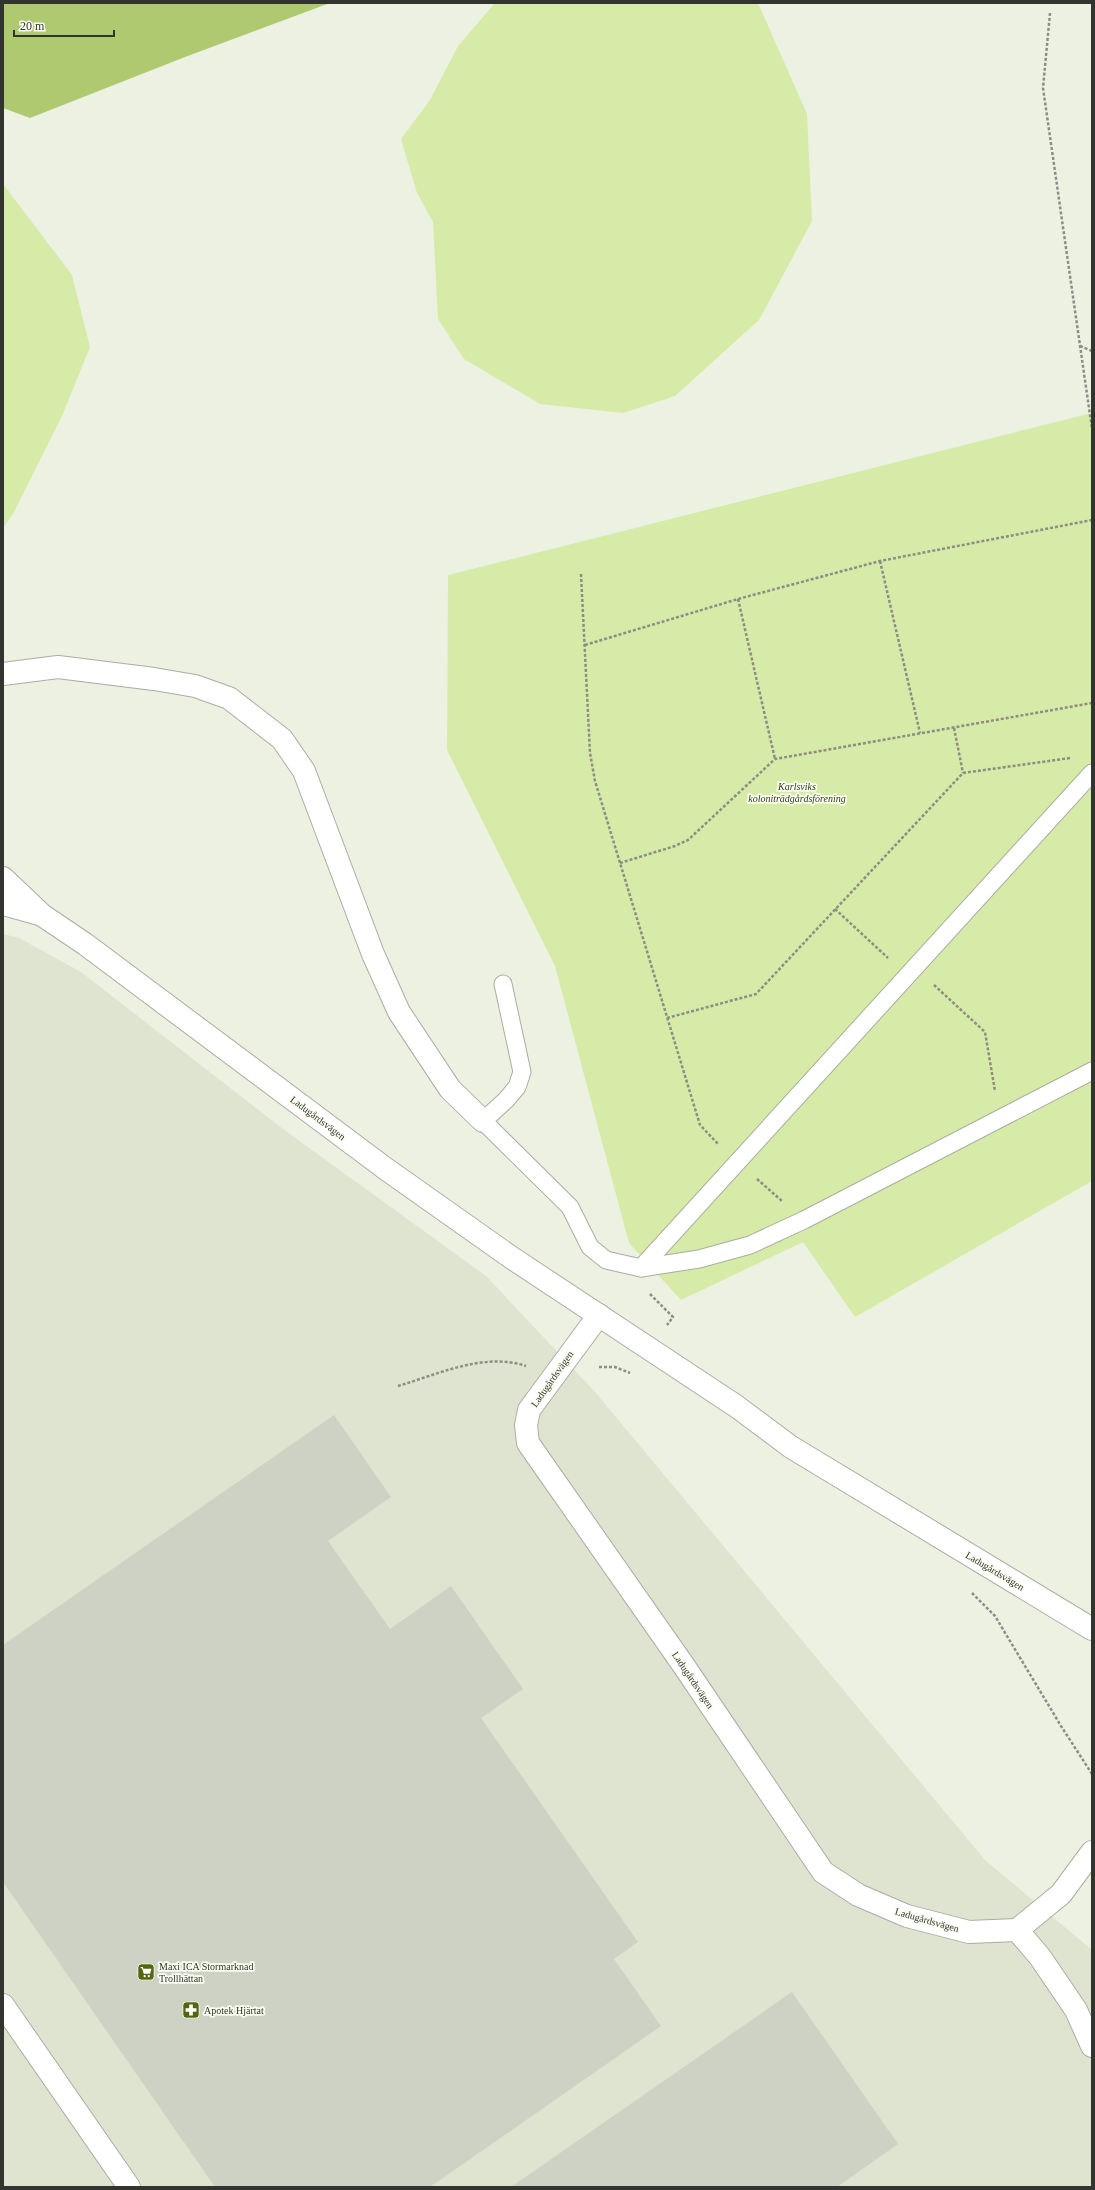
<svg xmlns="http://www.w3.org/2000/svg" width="1095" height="2190" font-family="'Times New Roman',serif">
  <rect width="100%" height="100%" fill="#ecf1e2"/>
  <path fill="#dee4d0" d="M 3,934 L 19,938 L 81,972 L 283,1129 L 486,1276 L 595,1392 L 985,1860 L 1092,1950 L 1092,2187 L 3,2187 Z"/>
  <g fill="#d6eba7">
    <path d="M 495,3 L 758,3 L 807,114 L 812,221 L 759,320 L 675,396 L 623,413 L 540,404 L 464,359 L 438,319 L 433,222 L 417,193 L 401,139 L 430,100 L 458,46 Z"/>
    <path d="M 3,184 L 72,275 L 90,347 L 62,416 L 13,514 L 3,528 Z"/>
    <path d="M 1092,413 L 1092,1181 L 855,1317 L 803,1242 L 681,1300 L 629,1243 L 555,966 L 447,750 L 448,575 Z"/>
  </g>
  <path fill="#afc971" d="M 3,3 L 330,3 L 185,57 L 30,118 L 3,108 Z"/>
  <g fill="#cdd2c4">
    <path d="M 334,1415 L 391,1497 L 328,1541 L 390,1629 L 451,1586 L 523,1689 L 481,1718 L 638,1942 L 614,1959 L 661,2026 L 430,2187 L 215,2187 L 3,1882 L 3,1645 Z"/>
    <path d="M 792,1992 L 898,2144 L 837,2187 L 511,2187 Z"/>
  </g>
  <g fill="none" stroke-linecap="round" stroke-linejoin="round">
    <defs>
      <g id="lane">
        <path d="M 503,984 L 522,1072 L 517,1087 L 506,1100 L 483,1121 L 570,1207 L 590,1247 L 606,1260 L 641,1268 L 699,1259 L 750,1245 L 804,1220 L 1092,1071"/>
        <path d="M 641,1268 L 1092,773"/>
      </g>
      <g id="street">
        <path d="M 3,674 L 58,667 L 154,679 L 195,686 L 229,698 L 282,739 L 304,771 L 373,954 L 399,1012 L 450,1089 L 483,1121"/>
        <path d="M 599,1315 L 529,1410 L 526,1425 L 528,1443 L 684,1666 L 823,1872 L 858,1895 L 907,1916 L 969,1932 L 1017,1930 L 1040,1957 L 1076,2010 L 1092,2046"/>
        <path d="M 1017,1930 L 1061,1894 L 1092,1852"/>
        <path d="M 3,2005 L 129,2187"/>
      </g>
      <g id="secondary">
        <path d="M 3,878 L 42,915 L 85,944 L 386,1169 L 512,1258 L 736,1406 L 791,1447 L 1092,1629"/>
        <path d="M 3,904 L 39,914"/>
      </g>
    </defs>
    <use href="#lane" stroke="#a9aea0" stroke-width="19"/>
    <use href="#street" stroke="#a9aea0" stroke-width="24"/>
    <use href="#secondary" stroke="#a9aea0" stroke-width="24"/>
    <g stroke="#8a8e84" stroke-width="2.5" stroke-dasharray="3 2" stroke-linecap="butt">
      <path d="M 1050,13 L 1043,88 L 1092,429"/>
      <path d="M 1080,346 L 1092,351"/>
      <path d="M 880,561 L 920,733"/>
      <path d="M 581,574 L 590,753 L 595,781 L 700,1125 L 718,1144"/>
      <path d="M 738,599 L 775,759"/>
      <path d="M 585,645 L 738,599 L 880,561 L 1092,520"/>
      <path d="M 954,728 L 963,773"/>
      <path d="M 620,863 L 675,846 L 688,840 L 775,759 L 1092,703"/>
      <path d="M 835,909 L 888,958"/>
      <path d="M 934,985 L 985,1032 L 995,1091"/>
      <path d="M 667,1018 L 756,994 L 963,773 L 1070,758"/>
      <path d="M 757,1179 L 782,1201"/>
      <path d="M 650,1294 L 673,1317 L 667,1325"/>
      <path d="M 599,1367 L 615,1367 L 630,1373"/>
      <path d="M 398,1386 C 439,1374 484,1352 526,1366"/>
      <path d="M 972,1593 L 995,1616 L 1061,1726 L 1092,1774"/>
    </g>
    <use href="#lane" stroke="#fff" stroke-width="17"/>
    <use href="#street" stroke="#fff" stroke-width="22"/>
    <use href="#secondary" stroke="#fff" stroke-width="22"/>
  </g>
  <defs>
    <symbol id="supermarket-square" viewBox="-11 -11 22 22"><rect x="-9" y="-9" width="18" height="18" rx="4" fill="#526612" stroke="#f9fef0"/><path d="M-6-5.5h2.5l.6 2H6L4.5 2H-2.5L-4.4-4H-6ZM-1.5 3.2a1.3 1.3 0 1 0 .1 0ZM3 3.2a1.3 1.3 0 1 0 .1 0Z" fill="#fff"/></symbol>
    <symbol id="pharmacy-square" viewBox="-11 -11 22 22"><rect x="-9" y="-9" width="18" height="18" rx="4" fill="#526612" stroke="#f9fef0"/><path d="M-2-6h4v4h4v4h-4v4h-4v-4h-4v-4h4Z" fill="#fff"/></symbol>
  </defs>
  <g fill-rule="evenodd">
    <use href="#supermarket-square" x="136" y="1962" width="20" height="20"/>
    <use href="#pharmacy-square" x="181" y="2000" width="20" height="20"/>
  </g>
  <g text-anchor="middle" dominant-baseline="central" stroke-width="3.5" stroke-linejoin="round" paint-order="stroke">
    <g font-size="10" font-style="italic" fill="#343e1a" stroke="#f9fef0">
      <text x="797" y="786">Karlsviks<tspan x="797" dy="12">koloniträdgårdsförening</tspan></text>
    </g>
    <g font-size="10" fill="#32342f" stroke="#f9fef0">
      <text transform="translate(318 1118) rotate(37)">Ladugårdsvägen</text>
      <text transform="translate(552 1379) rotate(-55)">Ladugårdsvägen</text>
      <text transform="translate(995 1571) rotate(31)">Ladugårdsvägen</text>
      <text transform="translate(693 1680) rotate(56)">Ladugårdsvägen</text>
      <text transform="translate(927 1920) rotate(16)">Ladugårdsvägen</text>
    </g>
    <g font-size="10" fill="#32342f" stroke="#f9fef0" text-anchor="start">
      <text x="159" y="1966">Maxi ICA Stormarknad<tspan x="159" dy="12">Trollhättan</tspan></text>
      <text x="204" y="2010">Apotek Hjärtat</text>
    </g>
  </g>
  <rect width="1095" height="2190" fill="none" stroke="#32342f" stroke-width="8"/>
  <path d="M14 30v6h100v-6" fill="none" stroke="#32342f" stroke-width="2"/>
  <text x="20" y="30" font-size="12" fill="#32342f" stroke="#f9fef0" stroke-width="3" paint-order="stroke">20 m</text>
</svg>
